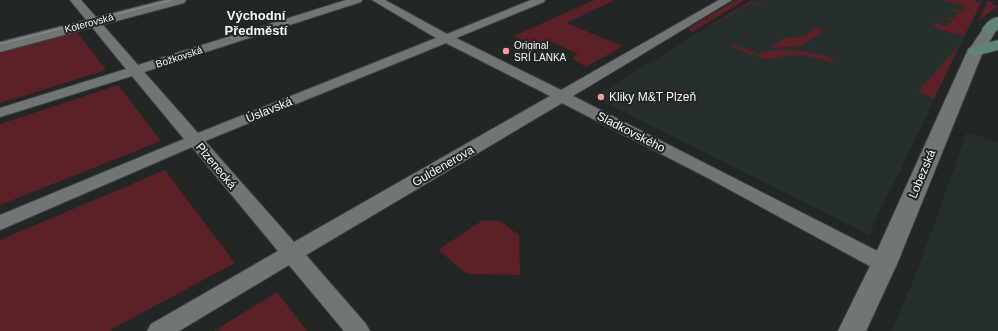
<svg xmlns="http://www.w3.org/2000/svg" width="998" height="331" font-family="Arial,sans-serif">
  <rect width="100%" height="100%" fill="#222625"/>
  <g fill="#25302c">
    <path d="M 751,0 L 983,0 L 928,110 L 928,113 L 900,171 L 873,224 L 874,225 L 869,235 L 594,97 Z"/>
    <path d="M 967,132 L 998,142 L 998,331 L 892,331 L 920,264 Z"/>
  </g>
  <g fill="#5b2126">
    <path d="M 594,0 L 615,0 L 566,23 L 623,46 L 586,67 L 572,58 L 578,54 L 550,41 L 537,47 L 514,36 Z"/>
    <path d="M 736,0 L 745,0 L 692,32 L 690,31 L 689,28 Z"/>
    <path d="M 942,0 L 971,0 L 981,3 L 964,36 L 940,30 L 933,25 L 935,23 L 947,26 L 952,20 L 942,17 L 954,18 L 959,13 L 950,10 L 951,9 L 961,11 L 966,6 Z"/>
    <path d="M 988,1 L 994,2 L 991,4 L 998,6 L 978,21 Z"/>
    <path d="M 749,2 L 759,3 L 762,5 L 750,4 L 701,31 Z"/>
    <path d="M 817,28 L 821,28 L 821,33 L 801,46 L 770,48 L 784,38 L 804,36 Z"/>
    <path d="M 76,31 L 106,70 L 0,103 L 0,52 Z"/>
    <path d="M 960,44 L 934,99 L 919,91 L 920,89 Z"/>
    <path d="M 734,45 L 760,54 C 778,44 817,53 835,59 L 831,63 C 818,58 804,54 790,55 C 776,56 774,62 757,57 L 759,55 L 754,53 L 751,55 L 731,46 Z"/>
    <path d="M 118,85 L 161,141 L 0,205 L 0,124 Z"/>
    <path d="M 165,170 L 235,263 L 108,331 L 0,331 L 0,240 Z"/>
    <path d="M 483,220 L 500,221 L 519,235 L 520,275 L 467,274 L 438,250 Z"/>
    <path d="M 277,292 L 307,331 L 214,331 Z"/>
  </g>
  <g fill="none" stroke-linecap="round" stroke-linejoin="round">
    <defs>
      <path id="minor" d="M 70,0 L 81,0 L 138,65 L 346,0 L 362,0 L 361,2 L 144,72 L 198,133 L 436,38 L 372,0 L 385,0 L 447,34 L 531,0 L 545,0 L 544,2 L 456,38 L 561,90 L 719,0 L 732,0 L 573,96 L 891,258 L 894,264 L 891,270 L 884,272 L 877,270 L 708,178 L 562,103 L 306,255 L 366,324 L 370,331 L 344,331 L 289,265 L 179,331 L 147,331 L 151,324 L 278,251 L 192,147 L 0,230 L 0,215 L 184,139 L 132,76 L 0,117 L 0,108 L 126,69 ZM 446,43 L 550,96 L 294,242 L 205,141 Z"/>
      <g id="tertiary">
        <path d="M 164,0 L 186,0 L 184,3 L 0,52 L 0,42 Z"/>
        <path d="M 990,25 L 995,26 L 997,29 L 982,54 L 897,264 L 866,331 L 838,331 L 871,264 L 966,54 L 985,26 Z"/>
      </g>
      <g id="secondary">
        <path d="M 998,17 L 998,30 L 990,34 L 985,32 L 982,29 C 986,23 991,18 998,17 Z"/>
        <path d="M 998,40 L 998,50 L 975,56 L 969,54 L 967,51 L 969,48 Z"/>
      </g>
    </defs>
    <use href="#minor" stroke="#3e4241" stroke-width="2"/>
    <use href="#tertiary" stroke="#3e4241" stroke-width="2"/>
    <use href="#secondary" stroke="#3e4241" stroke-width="2"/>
    <use href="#minor" fill="#707674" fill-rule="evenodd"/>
    <use href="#tertiary" fill="#707674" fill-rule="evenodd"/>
    <use href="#secondary" fill="#608479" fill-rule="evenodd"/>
    <path stroke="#8a8e8c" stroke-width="1" d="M 0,44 L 172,0"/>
  </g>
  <g fill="#f59b9e" stroke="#222625" stroke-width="1.5">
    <circle cx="506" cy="51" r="4"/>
    <circle cx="601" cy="97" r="4"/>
  </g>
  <g text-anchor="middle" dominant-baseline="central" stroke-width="4" stroke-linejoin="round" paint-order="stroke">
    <g font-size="10" fill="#f2f6f4" stroke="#222625">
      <text transform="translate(89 23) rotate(-15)">Koterovská</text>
      <text transform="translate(179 57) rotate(-18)">Božkovská</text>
    </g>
    <g font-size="10" fill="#f2f6f4" stroke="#222625" text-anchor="start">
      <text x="514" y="45">Original<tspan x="514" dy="12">SRÍ LANKA</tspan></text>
    </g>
    <g font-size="12" fill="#f2f6f4" stroke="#222625" text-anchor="start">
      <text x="609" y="97">Kliky M&amp;T Plzeň</text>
    </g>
    <g font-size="12" fill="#f2f6f4" stroke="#222625">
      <text transform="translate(269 110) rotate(-22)">Úslavská</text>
      <text transform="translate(631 132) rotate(27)">Sladkovského</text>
      <text transform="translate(216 166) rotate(50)">Plzenecká</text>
      <text transform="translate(443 166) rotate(-30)">Guldenerova</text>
      <text transform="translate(922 174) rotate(-67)">Lobezská</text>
    </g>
    <g font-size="13" font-weight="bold" fill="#f2f6f4" stroke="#222625">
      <text x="256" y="15">Východní<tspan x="256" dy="15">Předměstí</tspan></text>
    </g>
  </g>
</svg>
